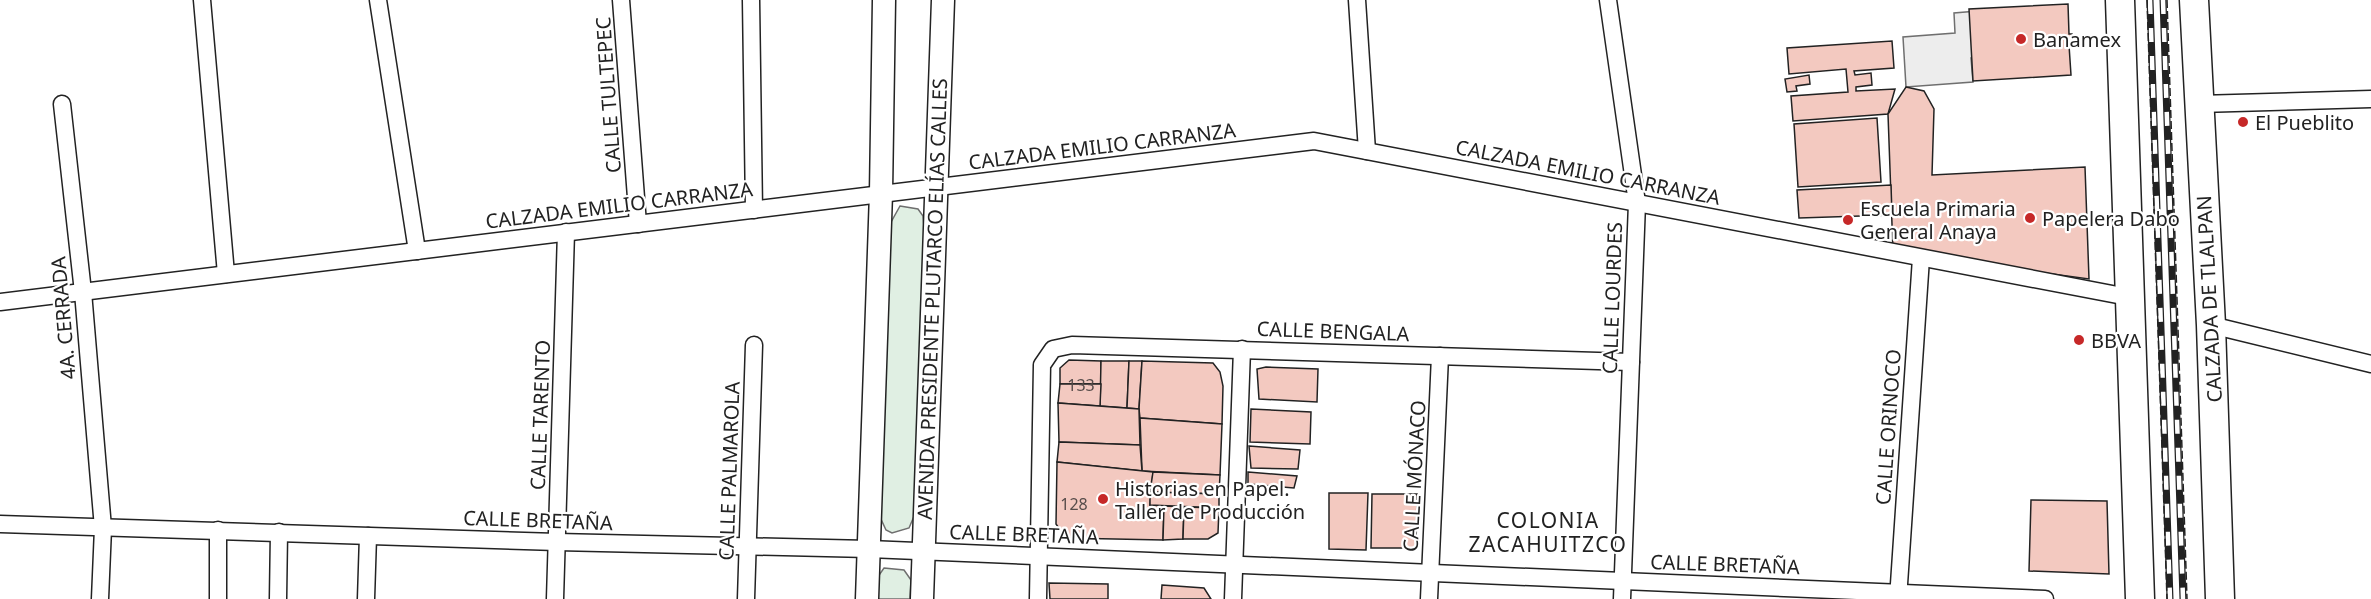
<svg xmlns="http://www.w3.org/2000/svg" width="2371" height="599" font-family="'Noto Sans',sans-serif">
  <rect width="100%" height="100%" fill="#fff"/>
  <g fill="#e0efe3" stroke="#6f6f6f" stroke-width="1.5">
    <path d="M 900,206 L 918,209 L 923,216 L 925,238 L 915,514 L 909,528 L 892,533 L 886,530 L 880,517 L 890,224 Z"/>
    <path d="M 884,568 L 904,570 L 911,580 L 910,599 L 877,599 L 877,578 Z"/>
  </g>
  <path fill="#ededed" stroke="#6f6f6f" stroke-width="1.5" d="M 2001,9 L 2005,55 L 1971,58 L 1973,82 L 1906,87 L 1903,37 L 1955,33 L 1954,13 Z"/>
  <g fill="#f3c9c0" stroke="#222" stroke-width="1.5">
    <path d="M 2068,4 L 2069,34 L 2072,34 L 2073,45 L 2069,45 L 2071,75 L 1973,81 L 1969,9 Z"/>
    <path d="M 1892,41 L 1894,68 L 1854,71 L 1855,75 L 1871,73 L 1872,85 L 1856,87 L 1856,91 L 1895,89 L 1888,114 L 1793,121 L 1791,96 L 1848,92 L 1846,69 L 1789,74 L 1787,48 Z"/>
    <path d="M 1809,75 L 1810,84 L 1796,86 L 1797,91 L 1787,92 L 1785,79 Z"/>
    <path d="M 1906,87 L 1924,91 L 1934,109 L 1932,175 L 2085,167 L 2089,279 L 1893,252 L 1888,114 Z"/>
    <path d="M 1877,118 L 1881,182 L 1798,187 L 1794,124 Z"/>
    <path d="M 1891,185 L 1892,215 L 1799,218 L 1797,190 Z"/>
    <path d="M 1069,360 L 1101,361 L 1101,384 L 1060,384 L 1060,368 Z"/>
    <path d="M 1101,361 L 1129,361 L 1127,408 L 1100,406 Z"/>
    <path d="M 1129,361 L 1142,361 L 1139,409 L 1127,408 Z"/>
    <path d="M 1142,361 L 1213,363 L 1220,372 L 1223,386 L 1222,424 L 1140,418 L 1139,409 Z"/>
    <path d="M 1266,367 L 1318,369 L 1317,402 L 1259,399 L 1257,369 Z"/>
    <path d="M 1060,384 L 1101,384 L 1100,406 L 1058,403 Z"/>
    <path d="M 1058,403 L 1139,409 L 1140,445 L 1059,442 Z"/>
    <path d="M 1251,409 L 1311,412 L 1310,444 L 1250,442 Z"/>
    <path d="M 1140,418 L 1222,424 L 1220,475 L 1142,471 Z"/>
    <path d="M 1059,442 L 1140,445 L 1142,471 L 1057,462 Z"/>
    <path d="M 1249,446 L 1300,450 L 1298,469 L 1251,468 Z"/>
    <path d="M 1057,462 L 1153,472 L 1150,505 L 1164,506 L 1163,540 L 1066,538 L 1056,524 Z"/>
    <path d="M 1153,472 L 1220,475 L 1219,494 L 1150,492 Z"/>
    <path d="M 1248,472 L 1297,476 L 1294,488 L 1248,484 Z"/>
    <path d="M 1150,492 L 1219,494 L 1219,508 L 1150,505 Z"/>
    <path d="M 1329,493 L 1368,493 L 1366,550 L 1329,549 Z"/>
    <path d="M 1372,494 L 1417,494 L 1416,548 L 1371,548 Z"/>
    <path d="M 2031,500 L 2107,501 L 2109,574 L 2029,571 Z"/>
    <path d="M 1164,506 L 1184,507 L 1183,539 L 1163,540 Z"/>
    <path d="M 1184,507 L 1219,508 L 1218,533 L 1208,539 L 1183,539 Z"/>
    <path d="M 1049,583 L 1108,584 L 1108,599 L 1050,599 Z"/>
    <path d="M 1162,585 L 1204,588 L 1211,599 L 1161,599 Z"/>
  </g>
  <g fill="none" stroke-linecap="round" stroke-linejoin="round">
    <defs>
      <g id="street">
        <path d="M 202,0 L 226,274"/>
        <path d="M 378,0 L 417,251"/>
        <path d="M 621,0 L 638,224"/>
        <path d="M 751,0 L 754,210"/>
        <path d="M 1357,0 L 1367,151"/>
        <path d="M 1608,0 L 1637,203 L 1622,599"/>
        <path d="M 62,104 L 83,292 L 103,528 L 100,599"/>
        <path d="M 2199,104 L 2371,99"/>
        <path d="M 0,302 L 1314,141 L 2128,297"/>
        <path d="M 2211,325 L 2371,364"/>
        <path d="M 0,524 L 557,542 L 869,549 L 2045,599"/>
        <path d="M 218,530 L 218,599"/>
        <path d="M 278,599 L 279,532"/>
        <path d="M 366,599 L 368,536"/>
        <path d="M 555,599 L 566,232"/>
        <path d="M 746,599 L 754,345"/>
        <path d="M 1038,599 L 1042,365 L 1053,349 L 1072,345 L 1631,362"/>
        <path d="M 1233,599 L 1242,349"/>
        <path d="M 1429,599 L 1440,356"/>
        <path d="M 1898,599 L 1921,258"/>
      </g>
      <g id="secondary">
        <path d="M 867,599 L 881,193 L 884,0"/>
        <path d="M 922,599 L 943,0"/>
      </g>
      <g id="highway">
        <path d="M 2120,0 L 2140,599"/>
        <path d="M 2194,0 L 2211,325 L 2220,599"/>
      </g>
    </defs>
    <use href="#street" stroke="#222" stroke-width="19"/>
    <use href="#secondary" stroke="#222" stroke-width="25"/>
    <use href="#highway" stroke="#222" stroke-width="31"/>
    <use href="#street" stroke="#fff" stroke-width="16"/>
    <use href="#secondary" stroke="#fff" stroke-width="22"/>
    <use href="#highway" stroke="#fff" stroke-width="28"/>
    <defs>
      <g id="rail">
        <path d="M 2150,0 L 2170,599"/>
        <path d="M 2163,0 L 2183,599"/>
      </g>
    </defs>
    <use href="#rail" stroke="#222" stroke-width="7"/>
    <use href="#rail" stroke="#fff" stroke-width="4.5" stroke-dasharray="14" stroke-linecap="butt"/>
    <g stroke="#222" stroke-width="1.5" stroke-dasharray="8 3" stroke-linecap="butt">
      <path d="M 2147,0 L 2167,599"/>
      <path d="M 2167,0 L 2187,599"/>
    </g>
  </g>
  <g fill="#c62828" stroke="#fff" stroke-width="2">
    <circle cx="2021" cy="39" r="6"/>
    <circle cx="2243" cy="122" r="6"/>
    <circle cx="2030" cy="218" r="6"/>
    <circle cx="1848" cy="220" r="6"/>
    <circle cx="2079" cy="340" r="6"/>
    <circle cx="1103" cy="499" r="6"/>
  </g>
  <g text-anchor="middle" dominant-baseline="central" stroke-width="4.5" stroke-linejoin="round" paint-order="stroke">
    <g font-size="16" fill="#564c4a">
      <text x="1081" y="385">133</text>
      <text x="1074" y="504">128</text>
    </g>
    <g font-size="20" fill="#222" stroke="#fff" text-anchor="start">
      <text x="2033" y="39">Banamex</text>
      <text x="2255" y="122">El Pueblito</text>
      <text x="1860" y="208">Escuela Primaria<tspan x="1860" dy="23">General Anaya</tspan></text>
      <text x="2042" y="218">Papelera Dabo</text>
      <text x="2091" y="340">BBVA</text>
      <text x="1115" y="488">Historias en Papel.<tspan x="1115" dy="23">Taller de Producción</tspan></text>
    </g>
    <g font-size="20" fill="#222" stroke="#fff">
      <text transform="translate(608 95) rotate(-94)">CALLE TULTEPEC</text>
      <text transform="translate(1102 146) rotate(-7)">CALZADA EMILIO CARRANZA</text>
      <text transform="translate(1588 172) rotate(11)">CALZADA EMILIO CARRANZA</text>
      <text transform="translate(619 205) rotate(-7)">CALZADA EMILIO CARRANZA</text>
      <text transform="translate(1612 298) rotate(-88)">CALLE LOURDES</text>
      <text transform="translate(932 299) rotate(-88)">AVENIDA PRESIDENTE PLUTARCO ELÍAS CALLES</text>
      <text transform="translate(2209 299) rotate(-93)">CALZADA DE TLALPAN</text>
      <text transform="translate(63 318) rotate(-95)">4A. CERRADA</text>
      <text transform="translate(1333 331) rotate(2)">CALLE BENGALA</text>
      <text transform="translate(540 415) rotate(-88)">CALLE TARENTO</text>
      <text transform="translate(1888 427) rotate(-86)">CALLE ORINOCO</text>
      <text transform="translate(729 471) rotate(-88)">CALLE PALMAROLA</text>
      <text transform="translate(1414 476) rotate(-87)">CALLE MÓNACO</text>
      <text transform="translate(538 520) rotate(2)">CALLE BRETAÑA</text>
      <text transform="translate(1024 534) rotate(2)">CALLE BRETAÑA</text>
      <text transform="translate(1725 564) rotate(2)">CALLE BRETAÑA</text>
    </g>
    <g font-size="21" letter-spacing="1.5" fill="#222" stroke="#fff">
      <text x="1548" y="520">COLONIA<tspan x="1548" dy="24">ZACAHUITZCO</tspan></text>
    </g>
  </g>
</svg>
